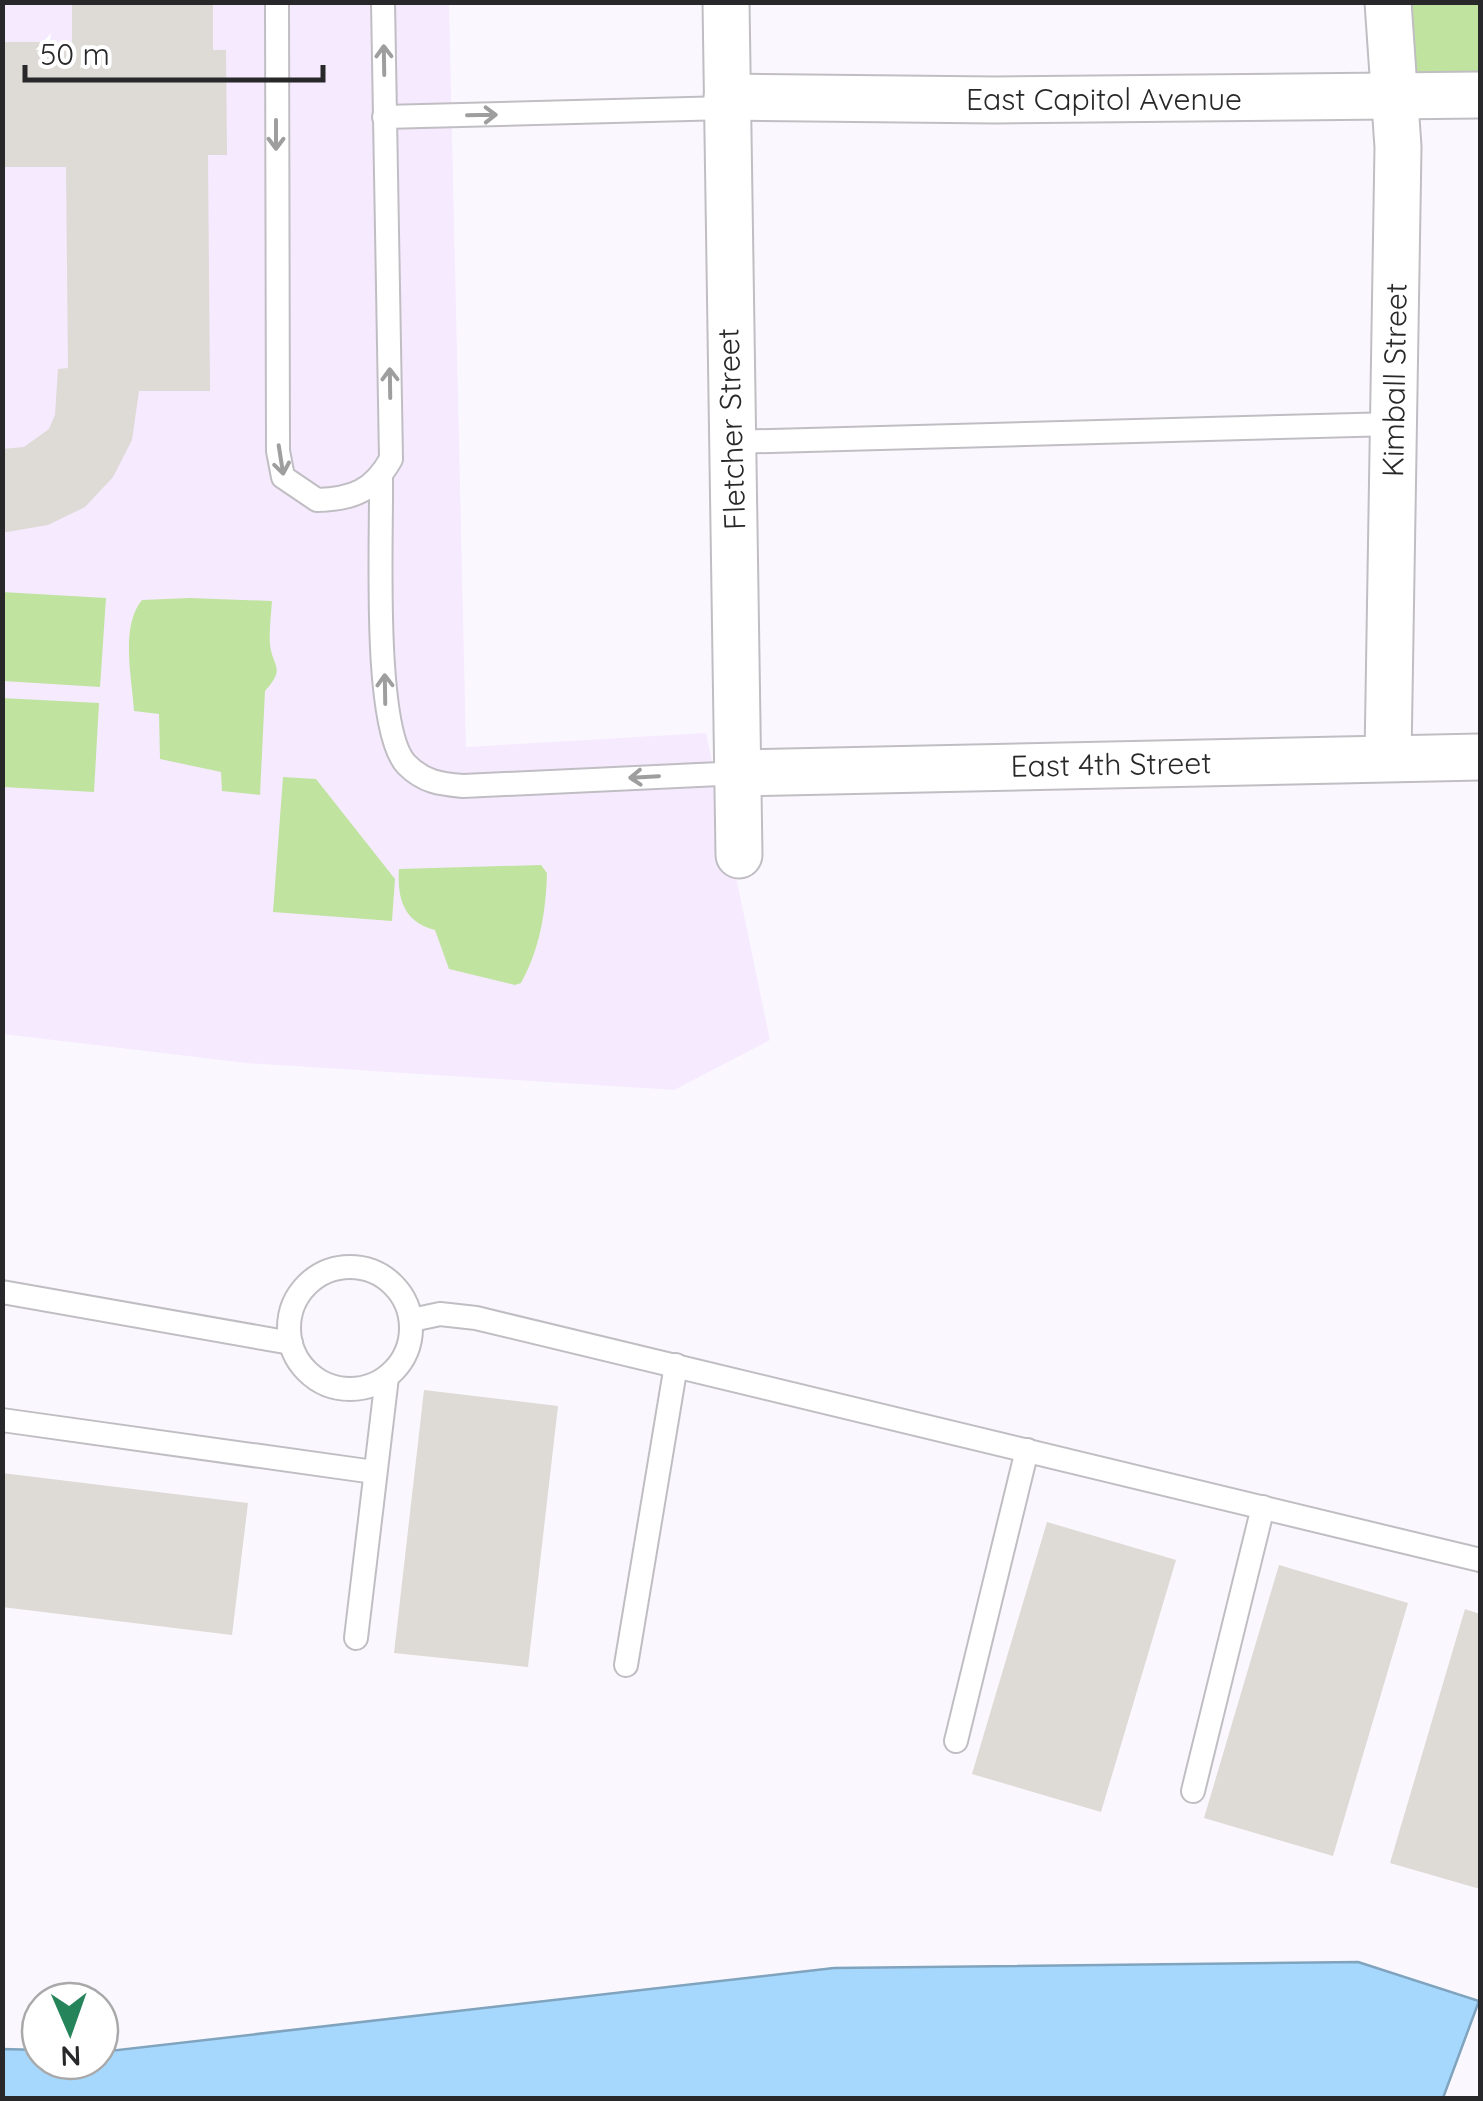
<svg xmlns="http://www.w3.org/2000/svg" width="1483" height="2101" font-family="Quicksand,sans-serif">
  <rect width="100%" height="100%" fill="#faf8fe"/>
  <path fill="#f6eaff" d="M 3,3 L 449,3 L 466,747 L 706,733 L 770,1040 L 674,1090 L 246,1063 L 3,1034 Z"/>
  <g fill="#c0e3a0">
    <path d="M 1394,3 L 1480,3 L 1480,97 L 1395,98 Z"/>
    <path d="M 2,592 L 106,598 L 100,687 L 3,681 Z"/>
    <path d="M 190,598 L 272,601 C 271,615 269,631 270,645 C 273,668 286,667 265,691 L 260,795 L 222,791 L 221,772 L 160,759 L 159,714 L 134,711 C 132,679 120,626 142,600 Z"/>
    <path d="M 2,698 L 99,703 L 94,792 L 3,787 Z"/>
    <path d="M 283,777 L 316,779 L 395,879 L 392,921 L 273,912 Z"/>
    <path d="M 541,865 L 547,873 C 546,911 540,949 521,983 L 515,985 L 449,969 L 435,930 C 404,922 397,899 399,869 Z"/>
  </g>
  <path fill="#a6d8fd" stroke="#80a3be" stroke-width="2.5" d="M 1358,1962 L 1479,2001 L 1443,2098 L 3,2098 L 3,2049 L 40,2050 L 40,2061 L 100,2061 L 100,2052 L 834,1968 Z"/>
  <g fill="#dedad5">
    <path d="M 72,2 L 213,2 L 213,50 L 226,50 L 227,155 L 208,155 L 210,391 L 139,391 L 132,440 L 113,477 L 85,507 L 48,525 L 7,532 L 2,531 L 2,449 L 24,447 L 49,429 L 55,415 L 58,369 L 68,368 L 66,167 L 2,167 L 2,42 L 72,42 Z"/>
    <path d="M 424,1390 L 558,1406 L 528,1667 L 394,1653 Z"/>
    <path d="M 2,1473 L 248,1503 L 232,1635 L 2,1607 Z"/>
    <path d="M 1047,1522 L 1176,1560 L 1101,1812 L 972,1774 Z"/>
    <path d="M 1279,1565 L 1408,1603 L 1333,1856 L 1204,1818 Z"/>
    <path d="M 1465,1609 L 1480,1614 L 1480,1889 L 1390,1863 Z"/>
  </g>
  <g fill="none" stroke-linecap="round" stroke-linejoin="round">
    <defs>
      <g id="lane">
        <path d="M 277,2 L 278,451 L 283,477 L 317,500 C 353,499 373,491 391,459 L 383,2"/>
        <path d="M 384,117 L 727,108"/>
        <path d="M 731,442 L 1394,424"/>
        <path d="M 381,478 C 382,534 372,731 407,765 C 424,782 440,784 463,786 L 741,773"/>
        <circle cx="350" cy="1328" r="61"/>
        <path d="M 2,1292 L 291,1343"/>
        <path d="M 412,1320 L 440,1314 L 476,1318 L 1480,1560"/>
        <path d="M 2,1420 L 374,1472"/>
        <path d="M 356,1638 L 387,1377"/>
        <path d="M 626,1665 L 676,1365"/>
        <path d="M 956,1741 L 1027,1450"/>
        <path d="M 1193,1791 L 1263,1507"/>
      </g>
      <g id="street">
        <path d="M 726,2 L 739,855"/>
        <path d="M 1388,2 L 1398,147 L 1388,757"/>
        <path d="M 727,97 L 995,100 L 1480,95"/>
        <path d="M 741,773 L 1480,757"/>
      </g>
    </defs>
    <use href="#lane" stroke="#c0bec3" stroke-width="26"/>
    <use href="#street" stroke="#c0bec3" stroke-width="49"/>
    <use href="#lane" stroke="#fff" stroke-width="22"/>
    <use href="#street" stroke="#fff" stroke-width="45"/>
  </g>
  <defs><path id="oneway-shaft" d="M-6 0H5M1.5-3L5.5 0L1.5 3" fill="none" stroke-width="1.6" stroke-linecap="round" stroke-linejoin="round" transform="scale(2.5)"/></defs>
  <g stroke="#9e9e9f">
    <use href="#oneway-shaft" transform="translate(384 60) rotate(-91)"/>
    <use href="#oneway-shaft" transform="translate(482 115) rotate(-1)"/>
    <use href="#oneway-shaft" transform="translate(276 135) rotate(90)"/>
    <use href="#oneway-shaft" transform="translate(390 383) rotate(-91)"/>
    <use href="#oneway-shaft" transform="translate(281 460) rotate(81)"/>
    <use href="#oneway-shaft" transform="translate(385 689) rotate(-91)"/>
    <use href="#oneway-shaft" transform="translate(644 777) rotate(177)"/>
  </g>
  <g text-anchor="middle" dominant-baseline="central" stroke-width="8" stroke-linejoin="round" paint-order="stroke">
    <g font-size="30" fill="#28282a" stroke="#fff">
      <text x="1104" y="99">East Capitol Avenue</text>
      <text transform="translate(1394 380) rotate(-89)">Kimball Street</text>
      <text transform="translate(731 429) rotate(-92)">Fletcher Street</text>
      <text transform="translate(1111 764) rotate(-1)">East 4th Street</text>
    </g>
  </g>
  <rect width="1483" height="2101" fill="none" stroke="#28282a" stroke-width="10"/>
  <g transform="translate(70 2031) rotate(178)"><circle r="48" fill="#ffffff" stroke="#a9a9aa" stroke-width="2.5"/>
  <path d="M0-8L18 38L0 25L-18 38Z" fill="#26845b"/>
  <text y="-15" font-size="28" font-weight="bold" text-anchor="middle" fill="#28282a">N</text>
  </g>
  <path d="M25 65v15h298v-15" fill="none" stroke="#28282a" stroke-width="5"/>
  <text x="40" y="65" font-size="30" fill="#28282a" stroke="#ffffff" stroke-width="8" paint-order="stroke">50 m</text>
</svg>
